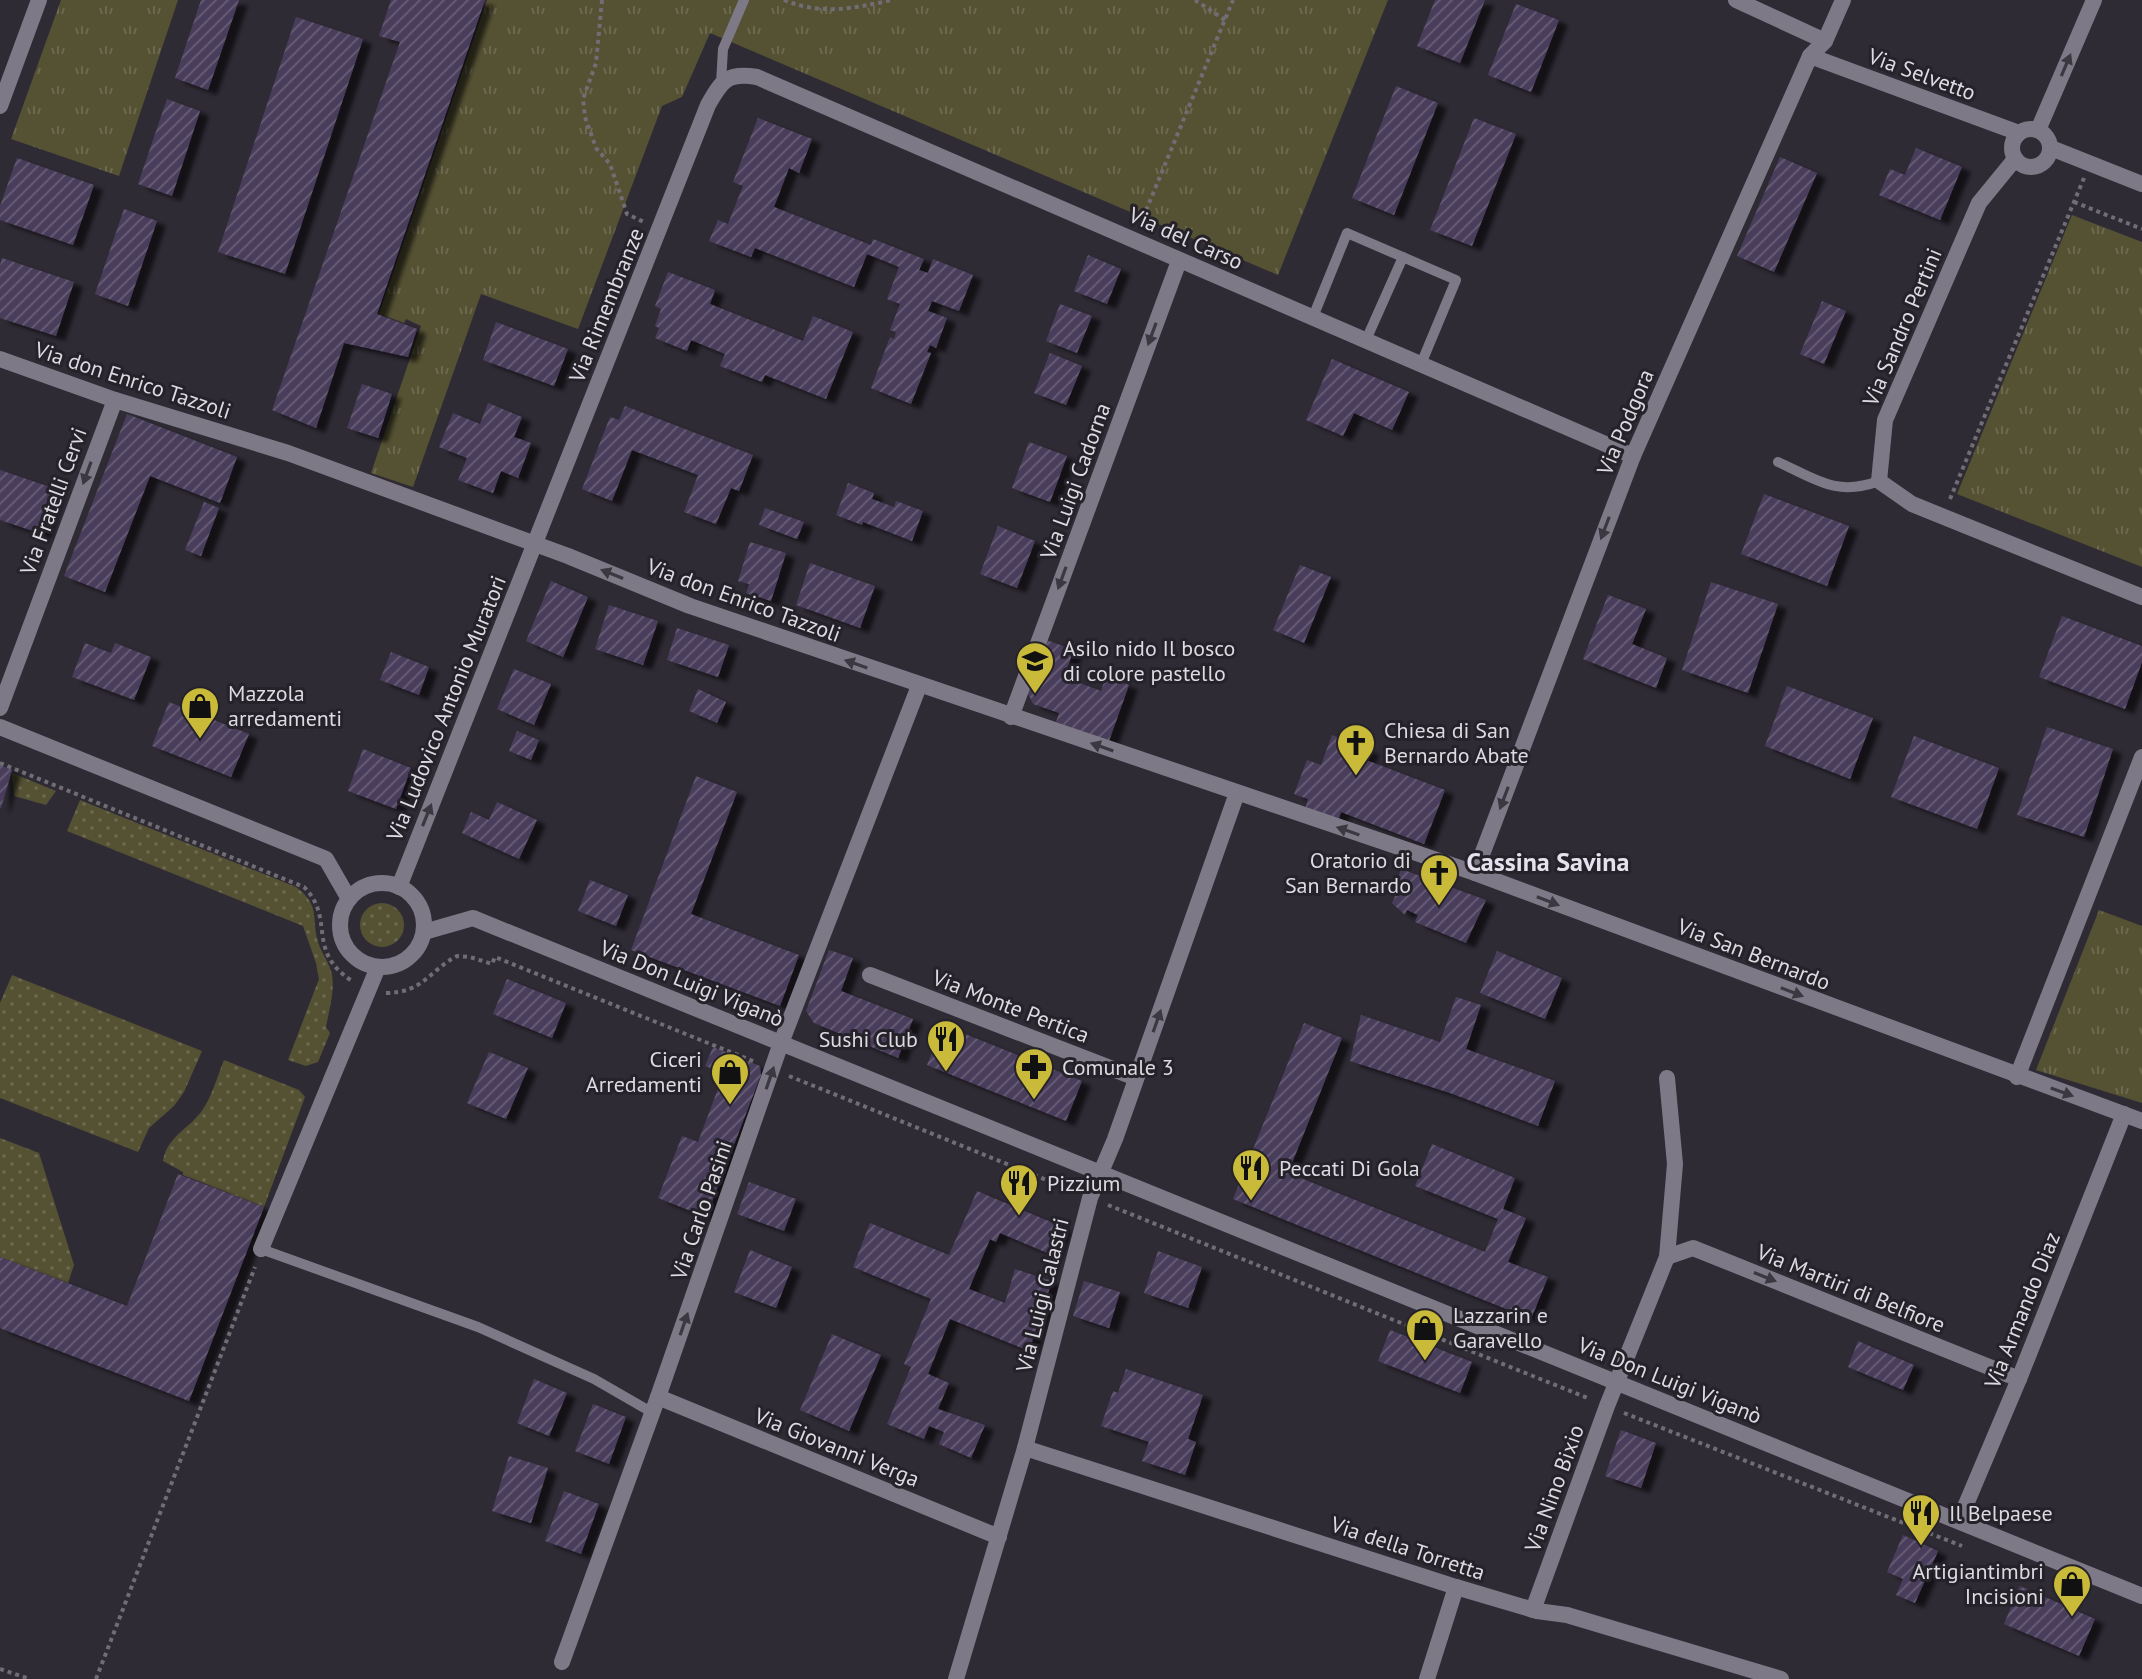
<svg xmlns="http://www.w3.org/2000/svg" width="2142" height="1679" font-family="'PT Sans',sans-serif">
  <defs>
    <pattern id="grass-dots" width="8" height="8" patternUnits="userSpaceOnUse" patternTransform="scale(2)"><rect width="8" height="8" fill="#555133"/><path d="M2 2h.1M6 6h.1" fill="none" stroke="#6d6950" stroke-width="1.8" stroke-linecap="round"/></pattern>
    <pattern id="park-tufts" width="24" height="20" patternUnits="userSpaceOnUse" patternTransform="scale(2)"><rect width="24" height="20" fill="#555133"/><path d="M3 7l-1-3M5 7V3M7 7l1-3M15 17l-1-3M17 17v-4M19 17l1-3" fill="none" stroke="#6d6950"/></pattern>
    <pattern id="building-hatch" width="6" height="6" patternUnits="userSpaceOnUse" patternTransform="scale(2)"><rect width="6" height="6" fill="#4a3e5b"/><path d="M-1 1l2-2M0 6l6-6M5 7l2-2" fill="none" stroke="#645972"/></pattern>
    <filter id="shadow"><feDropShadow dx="9" dy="5" stdDeviation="2" flood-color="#0009"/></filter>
  </defs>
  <rect width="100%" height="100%" fill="#2f2b35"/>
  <g fill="url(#grass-dots)">
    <path d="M 12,773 L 56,791 L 46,805 L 14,796 Z"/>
    <path d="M 80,800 L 296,887 C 321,906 311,917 318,942 C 321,952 328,961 331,971 C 336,988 329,1010 326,1027 L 330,1033 L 318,1062 L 306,1066 L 288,1060 L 319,979 L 316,963 L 303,926 L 67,831 Z"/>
    <circle cx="382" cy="925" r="22"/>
    <path d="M 12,975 L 202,1051 L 184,1092 L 174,1106 L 149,1128 L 138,1152 L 0,1098 L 0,1003 Z"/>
    <path d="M 224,1060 L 299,1090 L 305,1097 L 264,1207 L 183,1175 L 183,1172 L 163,1161 C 167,1137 187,1130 201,1112 C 212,1097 217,1077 224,1060 Z"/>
    <path d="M 0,1138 L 39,1153 L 74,1265 L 68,1283 L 0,1257 Z"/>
  </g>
  <g fill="url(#park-tufts)">
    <path d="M 61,0 L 178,0 L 119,176 L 11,139 Z"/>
    <path d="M 487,0 L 1388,0 L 1278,275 L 710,33 L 682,97 L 662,106 L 578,329 L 481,294 L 413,487 L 371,473 L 421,326 L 406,319 L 404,323 L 379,314 Z"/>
    <path d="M 2072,215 L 2142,242 L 2142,567 L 1957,494 Z"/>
    <path d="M 2099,910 L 2142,926 L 2142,1103 L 2036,1070 Z"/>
  </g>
  <g fill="url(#building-hatch)" filter="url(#shadow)">
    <path d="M 201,0 L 239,0 L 208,90 L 175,78 Z"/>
    <path d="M 391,0 L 485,0 L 377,314 L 417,329 L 408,357 L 344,343 L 316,428 L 272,410 L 400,42 L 379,36 Z"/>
    <path d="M 1435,0 L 1485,0 L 1460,63 L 1417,46 Z"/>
    <path d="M 1516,4 L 1559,20 L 1531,92 L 1488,75 Z"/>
    <path d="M 296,17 L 363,39 L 285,274 L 218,252 Z"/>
    <path d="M 1396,86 L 1438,103 L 1394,215 L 1352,198 Z"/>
    <path d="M 167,99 L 200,111 L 172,196 L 138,184 Z"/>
    <path d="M 758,118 L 812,139 L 799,173 L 789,168 L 774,207 L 871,245 L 873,239 L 924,259 L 919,270 L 928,273 L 933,259 L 973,275 L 959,311 L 932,301 L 928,311 L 947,318 L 936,348 L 930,345 L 927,352 L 931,353 L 911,404 L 871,388 L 890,337 L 894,339 L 896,332 L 890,330 L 900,304 L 887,299 L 899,267 L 867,254 L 854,287 L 755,248 L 751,257 L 709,241 L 718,220 L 728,224 L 737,201 L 743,186 L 733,182 Z"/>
    <path d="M 1474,118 L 1516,134 L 1472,246 L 1430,230 Z"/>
    <path d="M 1916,148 L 1962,167 L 1940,220 L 1879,195 L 1890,169 L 1905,175 Z"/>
    <path d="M 1780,157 L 1817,173 L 1774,272 L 1737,256 Z"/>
    <path d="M 17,158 L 94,185 L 73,245 L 0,220 L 0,206 Z"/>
    <path d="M 124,209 L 157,221 L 128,306 L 95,294 Z"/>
    <path d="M 1088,255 L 1121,269 L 1107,304 L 1074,291 Z"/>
    <path d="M 2,258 L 74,282 L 56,336 L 0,318 L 0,265 Z"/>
    <path d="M 668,272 L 715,290 L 710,304 L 803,341 L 813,316 L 853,332 L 826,399 L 765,375 L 762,382 L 720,366 L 725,354 L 691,340 L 687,351 L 655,338 L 659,328 L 655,326 L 661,309 L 655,306 Z"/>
    <path d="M 1822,301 L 1846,311 L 1824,364 L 1800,354 Z"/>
    <path d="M 1060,304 L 1092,316 L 1077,353 L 1046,341 Z"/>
    <path d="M 496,322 L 568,349 L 554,386 L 483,360 Z"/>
    <path d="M 1050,353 L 1082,366 L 1066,405 L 1034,393 Z"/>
    <path d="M 1332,359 L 1409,392 L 1392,430 L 1354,413 L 1343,436 L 1306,420 Z"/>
    <path d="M 362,384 L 392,394 L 378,438 L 347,428 Z"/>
    <path d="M 488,403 L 522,417 L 514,437 L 531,443 L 518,478 L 501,471 L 493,493 L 458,480 L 467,458 L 439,447 L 453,413 L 480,424 Z"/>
    <path d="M 625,406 L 753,455 L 739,491 L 731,488 L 716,524 L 684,512 L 698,475 L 632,450 L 612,501 L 582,489 L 610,417 L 619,420 Z"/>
    <path d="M 127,414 L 237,457 L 220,503 L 150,476 L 105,592 L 64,576 Z"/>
    <path d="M 1029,442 L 1067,456 L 1050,502 L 1012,488 Z"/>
    <path d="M 0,470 L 56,489 L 42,534 L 0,520 Z"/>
    <path d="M 848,483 L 874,493 L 872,499 L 894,507 L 896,501 L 923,511 L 912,541 L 863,522 L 862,525 L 836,515 Z"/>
    <path d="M 1764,494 L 1849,526 L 1827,586 L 1741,554 Z"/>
    <path d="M 204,502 L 219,508 L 201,556 L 185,550 Z"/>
    <path d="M 765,508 L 804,522 L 797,539 L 759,525 Z"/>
    <path d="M 998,526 L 1035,541 L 1017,588 L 980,574 Z"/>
    <path d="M 750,542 L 786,553 L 771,601 L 746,593 L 749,584 L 738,581 Z"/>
    <path d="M 810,563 L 875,586 L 860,628 L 796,605 Z"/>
    <path d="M 1300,565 L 1331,577 L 1304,643 L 1273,630 Z"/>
    <path d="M 551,581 L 588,597 L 563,657 L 526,641 Z"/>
    <path d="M 1711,582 L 1778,604 L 1748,693 L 1682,670 Z"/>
    <path d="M 1608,595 L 1646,609 L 1632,644 L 1667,658 L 1656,688 L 1583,659 Z"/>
    <path d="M 609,605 L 658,621 L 643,665 L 595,649 Z"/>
    <path d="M 2062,616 L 2142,646 L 2142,662 L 2125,709 L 2039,677 Z"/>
    <path d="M 677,628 L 729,645 L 718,677 L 667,660 Z"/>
    <path d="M 1044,639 L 1074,650 L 1064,677 L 1101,691 L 1106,676 L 1129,685 L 1109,741 L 1056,722 L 1059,713 L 1033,704 L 1026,689 Z"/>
    <path d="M 85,643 L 111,653 L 115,643 L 151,657 L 134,700 L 72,677 Z"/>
    <path d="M 391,652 L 429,667 L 419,695 L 380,680 Z"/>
    <path d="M 514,669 L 551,684 L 534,725 L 497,709 Z"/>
    <path d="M 1787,686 L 1873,718 L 1850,779 L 1765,746 Z"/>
    <path d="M 698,689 L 726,702 L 717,723 L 689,711 Z"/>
    <path d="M 169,702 L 249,734 L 231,777 L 152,746 Z"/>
    <path d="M 2047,727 L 2113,749 L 2084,837 L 2017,815 Z"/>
    <path d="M 517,731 L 539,740 L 531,760 L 509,751 Z"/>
    <path d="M 1332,735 L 1371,750 L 1366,760 L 1445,790 L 1424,844 L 1341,812 L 1338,822 L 1305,809 L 1308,799 L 1294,794 L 1307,760 L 1321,765 Z"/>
    <path d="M 1914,736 L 1999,768 L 1977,829 L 1891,797 Z"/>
    <path d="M 363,749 L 411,768 L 396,809 L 348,791 Z"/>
    <path d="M 0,765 L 12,770 L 1,808 L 0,808 Z"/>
    <path d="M 696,776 L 737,792 L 691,914 L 799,955 L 780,1006 L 631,950 Z"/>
    <path d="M 497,802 L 537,820 L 519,859 L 462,833 L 471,812 L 489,820 Z"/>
    <path d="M 1401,869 L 1486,900 L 1466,943 L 1415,922 L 1418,915 L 1407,910 L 1405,915 L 1392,903 L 1400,886 L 1396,883 Z"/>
    <path d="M 590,880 L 628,895 L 616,926 L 578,911 Z"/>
    <path d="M 829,950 L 853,958 L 841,991 L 913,1019 L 898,1058 L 814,1023 L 806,1011 Z"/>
    <path d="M 1497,951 L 1562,978 L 1545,1019 L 1480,993 Z"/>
    <path d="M 507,979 L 566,1003 L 552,1038 L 493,1014 Z"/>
    <path d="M 1456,997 L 1481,1005 L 1466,1049 L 1555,1081 L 1538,1126 L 1450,1093 L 1350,1061 L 1361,1015 L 1440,1042 Z"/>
    <path d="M 1304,1023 L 1342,1038 L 1288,1173 L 1485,1252 L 1498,1219 L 1415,1186 L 1432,1144 L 1515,1178 L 1503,1209 L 1526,1218 L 1508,1262 L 1548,1277 L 1531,1319 L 1233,1199 Z"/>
    <path d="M 943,1025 L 1082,1081 L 1066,1121 L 927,1065 Z"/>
    <path d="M 713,1047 L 760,1066 L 761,1075 L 706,1217 L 658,1198 L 682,1136 L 698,1142 L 724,1073 L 705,1066 Z"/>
    <path d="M 489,1052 L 528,1068 L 506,1119 L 467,1103 Z"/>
    <path d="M 178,1174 L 264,1207 L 189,1401 L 0,1328 L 0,1257 L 127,1306 Z"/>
    <path d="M 749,1182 L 796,1199 L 784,1231 L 737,1214 Z"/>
    <path d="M 977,1191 L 1063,1227 L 1052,1255 L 1000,1233 L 996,1242 L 990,1239 L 969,1289 L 1005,1303 L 1015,1269 L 1052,1281 L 1029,1351 L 950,1319 L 928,1374 L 949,1383 L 938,1409 L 985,1425 L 971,1458 L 939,1444 L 944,1432 L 929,1426 L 924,1439 L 887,1424 L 911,1367 L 904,1364 L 931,1299 L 853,1267 L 870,1223 L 949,1255 Z"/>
    <path d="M 750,1250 L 792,1267 L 776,1308 L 734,1292 Z"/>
    <path d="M 1158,1251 L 1202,1267 L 1188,1308 L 1144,1293 Z"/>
    <path d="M 1084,1281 L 1120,1292 L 1109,1328 L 1073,1316 Z"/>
    <path d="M 1390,1330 L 1472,1362 L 1460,1393 L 1378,1361 Z"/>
    <path d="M 832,1334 L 881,1355 L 849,1431 L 800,1410 Z"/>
    <path d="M 1858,1341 L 1914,1365 L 1903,1390 L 1848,1367 Z"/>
    <path d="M 1126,1369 L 1203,1395 L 1188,1439 L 1196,1442 L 1185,1475 L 1142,1461 L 1149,1442 L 1101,1426 L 1113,1391 L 1118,1393 Z"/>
    <path d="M 534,1379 L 567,1393 L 549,1436 L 517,1423 Z"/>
    <path d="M 593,1404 L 626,1417 L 609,1464 L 575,1451 Z"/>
    <path d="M 1621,1430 L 1656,1443 L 1641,1488 L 1605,1476 Z"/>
    <path d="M 509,1456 L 548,1468 L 531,1523 L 492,1511 Z"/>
    <path d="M 564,1491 L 599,1504 L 581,1554 L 545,1541 Z"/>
    <path d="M 1903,1535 L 1938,1551 L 1915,1603 L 1896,1595 L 1903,1579 L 1887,1572 Z"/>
    <path d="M 2020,1586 L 2095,1619 L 2079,1656 L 2004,1624 Z"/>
  </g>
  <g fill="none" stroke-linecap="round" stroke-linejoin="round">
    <g stroke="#706d75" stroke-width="4" stroke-dasharray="4 4" stroke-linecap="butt">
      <path d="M 602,0 L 596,63 L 583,99 L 585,117 L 596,148 L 610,164 L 627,214 L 644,222"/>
      <path d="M 784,0 C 820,15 853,9 891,0"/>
      <path d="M 1195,0 L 1225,20"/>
      <path d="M 2074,202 L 2142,229"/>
      <path d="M 1140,225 L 1233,0"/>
      <path d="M 1950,499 L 2084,178"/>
      <path d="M 0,763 L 304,887 C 336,919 305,950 352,981"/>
      <path d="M 386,993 C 423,993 430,970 457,956 L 470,957 L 492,964 L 495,957 L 755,1062"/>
      <path d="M 789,1076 L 1074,1191"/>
      <path d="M 1108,1205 L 1590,1399"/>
      <path d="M 1624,1413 L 1962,1546"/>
      <path d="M 0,1669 L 30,1679"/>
      <path d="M 96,1679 L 255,1267"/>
    </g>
    <g stroke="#7e7987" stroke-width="10">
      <path d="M 721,83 L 723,49 L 744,0"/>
      <path d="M 1313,317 L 1347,233 L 1456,280 L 1421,364"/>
      <path d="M 1366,340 L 1403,257"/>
      <path d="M 1778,462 C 1816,479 1836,497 1879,481"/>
      <path d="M 261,1249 L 478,1327 L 594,1379 L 653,1413"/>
    </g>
    <g stroke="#7e7987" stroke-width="16">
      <path d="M 1736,0 L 1825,41"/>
      <path d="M 1810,56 L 2019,133"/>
      <path d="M 0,106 L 39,0"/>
      <circle cx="2031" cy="148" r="19"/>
      <path d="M 2038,130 L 2094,0"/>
      <path d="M 2051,148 L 2142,184"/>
      <path d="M 2015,159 L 1979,203 L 1885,420 L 1879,481 L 1912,504 L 2142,597"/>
      <path d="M 0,359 L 115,400 L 288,453 L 568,556 L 690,606 L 1475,873 L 2142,1121"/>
      <path d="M 0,708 L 115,400"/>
      <path d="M 1011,717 L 1179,261"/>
      <path d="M 1475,873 L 1633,456 L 1810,56 L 1825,41 L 1843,0"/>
      <path d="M 399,887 L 708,105 C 722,80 728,72 757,77 L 1633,456"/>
      <path d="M 870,975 L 1136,1078"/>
      <path d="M 2017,1077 L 2142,757"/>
      <path d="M 261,1249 L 378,967"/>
      <path d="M 1667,1257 L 1693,1248 L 2019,1379"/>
      <path d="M 658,1397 L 999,1537"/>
      <path d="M 1025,1448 L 1456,1587 L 1537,1611 L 1567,1615 L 1781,1679"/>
      <path d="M 1959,1521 L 2019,1379 L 2124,1114"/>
      <path d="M 1533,1610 L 1607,1406 L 1667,1257 L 1675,1164 L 1667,1078"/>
      <path d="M 562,1662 L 658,1397 L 781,1043 L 919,686"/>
      <path d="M 956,1679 L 1025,1448 L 1090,1198 L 1115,1139 L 1237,793"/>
      <path d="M 1427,1679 L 1456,1587"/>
    </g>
    <g stroke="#7e7987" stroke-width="16">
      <path d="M 0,727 L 326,859 L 349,899"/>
      <circle cx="382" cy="925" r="42"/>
      <path d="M 424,932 L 473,918 L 2142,1596"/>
    </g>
  </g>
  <defs><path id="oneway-solid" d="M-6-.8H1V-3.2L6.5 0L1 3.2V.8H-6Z" transform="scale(2)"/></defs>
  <g fill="#3b3841">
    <use href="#oneway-solid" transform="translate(2066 65) rotate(-67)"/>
    <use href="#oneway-solid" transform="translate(1152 334) rotate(110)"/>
    <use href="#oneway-solid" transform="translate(87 473) rotate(110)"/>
    <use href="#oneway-solid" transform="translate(1605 528) rotate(111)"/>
    <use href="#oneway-solid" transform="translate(612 574) rotate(-158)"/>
    <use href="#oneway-solid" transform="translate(1062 578) rotate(110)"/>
    <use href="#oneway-solid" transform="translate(856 664) rotate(-161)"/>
    <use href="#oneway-solid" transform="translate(1102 747) rotate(-161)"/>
    <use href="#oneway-solid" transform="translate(1504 798) rotate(111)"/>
    <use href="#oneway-solid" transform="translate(427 815) rotate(-68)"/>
    <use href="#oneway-solid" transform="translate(1348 831) rotate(-161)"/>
    <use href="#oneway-solid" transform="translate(1548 901) rotate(21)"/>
    <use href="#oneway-solid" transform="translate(1792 992) rotate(21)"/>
    <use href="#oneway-solid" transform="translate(1157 1021) rotate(-71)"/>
    <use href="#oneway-solid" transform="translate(770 1078) rotate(-71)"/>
    <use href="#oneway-solid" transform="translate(2062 1092) rotate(20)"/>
    <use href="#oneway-solid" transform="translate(1765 1277) rotate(22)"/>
    <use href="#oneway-solid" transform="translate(684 1324) rotate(-71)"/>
  </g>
  <defs>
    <symbol id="school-pin" viewBox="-11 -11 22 30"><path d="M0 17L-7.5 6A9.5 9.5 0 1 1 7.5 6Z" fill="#c9ba3a" stroke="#25222a"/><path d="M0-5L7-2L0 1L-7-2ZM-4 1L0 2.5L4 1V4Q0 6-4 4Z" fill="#111"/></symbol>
    <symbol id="shop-pin" viewBox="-11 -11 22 30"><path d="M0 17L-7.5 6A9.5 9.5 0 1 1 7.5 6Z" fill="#c9ba3a" stroke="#25222a"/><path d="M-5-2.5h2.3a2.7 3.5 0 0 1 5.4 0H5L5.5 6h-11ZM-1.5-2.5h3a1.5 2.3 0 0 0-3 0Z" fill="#111"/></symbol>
    <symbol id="church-pin" viewBox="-11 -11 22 30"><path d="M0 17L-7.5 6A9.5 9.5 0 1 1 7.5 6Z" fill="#c9ba3a" stroke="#25222a"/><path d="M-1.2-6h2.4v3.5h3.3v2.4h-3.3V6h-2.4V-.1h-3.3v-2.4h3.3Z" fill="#111"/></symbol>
    <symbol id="restaurant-pin" viewBox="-11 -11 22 30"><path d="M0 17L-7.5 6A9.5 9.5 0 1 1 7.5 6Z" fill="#c9ba3a" stroke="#25222a"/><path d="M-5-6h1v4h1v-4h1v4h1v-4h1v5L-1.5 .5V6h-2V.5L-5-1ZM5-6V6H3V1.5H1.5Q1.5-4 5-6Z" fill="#111"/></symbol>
    <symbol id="pharmacy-pin" viewBox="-11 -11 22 30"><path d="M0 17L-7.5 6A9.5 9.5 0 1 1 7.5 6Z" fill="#c9ba3a" stroke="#25222a"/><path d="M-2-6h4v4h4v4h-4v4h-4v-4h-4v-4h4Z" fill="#111"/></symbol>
  </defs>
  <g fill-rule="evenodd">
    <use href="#school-pin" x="1013" y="639" width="44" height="60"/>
    <use href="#shop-pin" x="178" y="684" width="44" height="60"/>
    <use href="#church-pin" x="1334" y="721" width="44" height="60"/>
    <use href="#church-pin" x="1417" y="851" width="44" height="60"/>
    <use href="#restaurant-pin" x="924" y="1017" width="44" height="60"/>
    <use href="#pharmacy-pin" x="1012" y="1045" width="44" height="60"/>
    <use href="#shop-pin" x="708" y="1050" width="44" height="60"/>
    <use href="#restaurant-pin" x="1229" y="1146" width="44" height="60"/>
    <use href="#restaurant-pin" x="997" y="1161" width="44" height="60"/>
    <use href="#shop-pin" x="1403" y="1306" width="44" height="60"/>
    <use href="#restaurant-pin" x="1899" y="1491" width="44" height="60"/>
    <use href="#shop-pin" x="2050" y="1562" width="44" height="60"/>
  </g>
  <g text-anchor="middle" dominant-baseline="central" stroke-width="6" stroke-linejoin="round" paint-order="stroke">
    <g font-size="22" fill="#dddbe1" stroke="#25222a">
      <text transform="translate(1922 74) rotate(20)">Via Selvetto</text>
      <text transform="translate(1186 238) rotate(24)">Via del Carso</text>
      <text transform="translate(606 305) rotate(-68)">Via Rimembranze</text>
      <text transform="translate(1902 327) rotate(-67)">Via Sandro Pertini</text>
      <text transform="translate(133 380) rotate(18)">Via don Enrico Tazzoli</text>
      <text transform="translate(1625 422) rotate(-67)">Via Podgora</text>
      <text transform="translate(1075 481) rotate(-70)">Via Luigi Cadorna</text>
      <text transform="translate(53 501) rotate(-70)">Via Fratelli Cervi</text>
      <text transform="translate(744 600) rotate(20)">Via don Enrico Tazzoli</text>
      <text transform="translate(446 708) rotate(-68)">Via Ludovico Antonio Muratori</text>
      <text transform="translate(1754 954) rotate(21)">Via San Bernardo</text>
      <text transform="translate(692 983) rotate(22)">Via Don Luigi Viganò</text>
      <text transform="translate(1011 1006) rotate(21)">Via Monte Pertica</text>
      <text transform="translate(701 1210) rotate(-71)">Via Carlo Pasini</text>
      <text transform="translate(1851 1288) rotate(22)">Via Martiri di Belfiore</text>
      <text transform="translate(1042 1295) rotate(-76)">Via Luigi Calastri</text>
      <text transform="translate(2022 1310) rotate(-68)">Via Armando Diaz</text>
      <text transform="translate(1670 1380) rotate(22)">Via Don Luigi Viganò</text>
      <text transform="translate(837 1447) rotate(22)">Via Giovanni Verga</text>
      <text transform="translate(1554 1488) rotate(-70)">Via Nino Bixio</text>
      <text transform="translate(1408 1548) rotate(18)">Via della Torretta</text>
    </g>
    <g font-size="22" fill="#dddbe1" stroke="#25222a" text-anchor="start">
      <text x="1063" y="648">Asilo nido Il bosco<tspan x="1063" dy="25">di colore pastello</tspan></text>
      <text x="228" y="693">Mazzola<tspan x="228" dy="25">arredamenti</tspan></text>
      <text x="1384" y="730">Chiesa di San<tspan x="1384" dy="25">Bernardo Abate</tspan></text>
      <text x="1411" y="860" text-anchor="end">Oratorio di<tspan x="1411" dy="25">San Bernardo</tspan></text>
      <text x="918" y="1039" text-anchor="end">Sushi Club</text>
      <text x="702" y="1059" text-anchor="end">Ciceri<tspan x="702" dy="25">Arredamenti</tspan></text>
      <text x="1062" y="1067">Comunale 3</text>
      <text x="1279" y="1168">Peccati Di Gola</text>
      <text x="1047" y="1183">Pizzium</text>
      <text x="1453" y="1315">Lazzarin e<tspan x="1453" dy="25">Garavello</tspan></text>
      <text x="1949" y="1513">Il Belpaese</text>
      <text x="2044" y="1571" text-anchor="end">Artigiantimbri<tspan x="2044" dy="25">Incisioni</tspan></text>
    </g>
    <g font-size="26" font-weight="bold" fill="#e6e1ee" stroke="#25222a">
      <text x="1548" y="861">Cassina Savina</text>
    </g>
  </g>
</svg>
